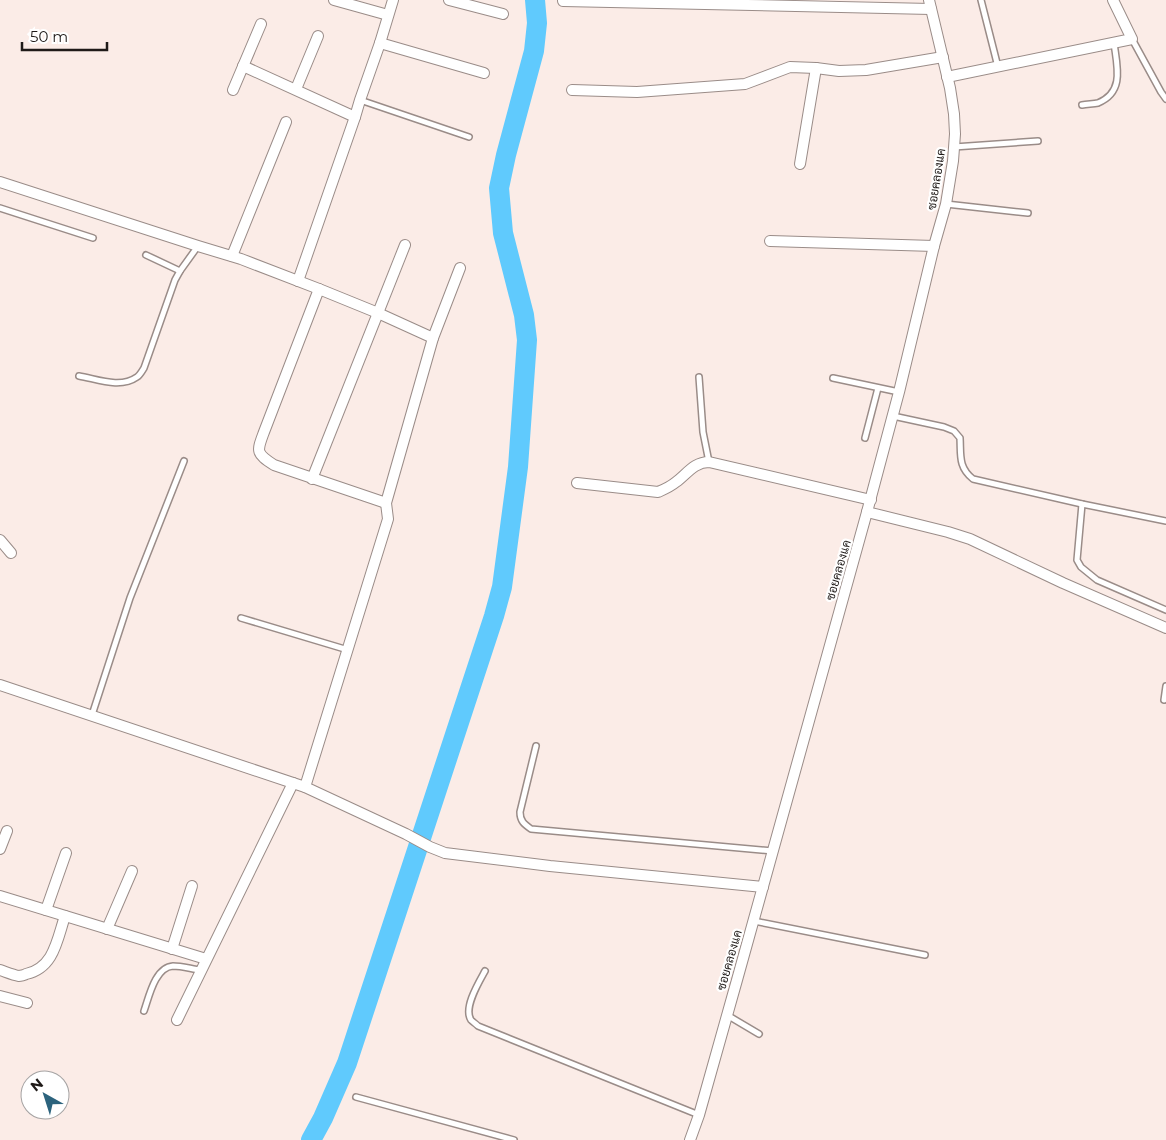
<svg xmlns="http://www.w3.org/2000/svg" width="1166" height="1140" font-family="Montserrat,Sarabun,sans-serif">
  <rect width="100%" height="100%" fill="#fbece7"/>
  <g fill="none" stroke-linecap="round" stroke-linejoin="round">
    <path stroke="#60cafd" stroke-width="20" d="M 311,1140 L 323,1118 L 347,1063 L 494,616 L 502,587 L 518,467 L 527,340 L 524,315 L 503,233 L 499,188 L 506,155 L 534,51 L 537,23 L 535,0"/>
    <defs>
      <g id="lane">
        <path d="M 981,0 L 998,67"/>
        <path d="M 1132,39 L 1161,92 L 1166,99"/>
        <path d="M 360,100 L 469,137"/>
        <path d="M 1082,105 C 1087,104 1093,104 1098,103 C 1125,92 1117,66 1114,43"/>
        <path d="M 954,147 L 1038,141"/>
        <path d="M 946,204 L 1028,213"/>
        <path d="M 0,208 L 93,238"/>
        <path d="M 146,255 L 180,271"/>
        <path d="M 79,376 C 97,379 120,389 137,377 C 140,375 142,371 144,368 L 175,280 L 180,271 L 198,246"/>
        <path d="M 699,377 L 703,432 L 709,462"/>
        <path d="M 833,378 L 899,392"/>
        <path d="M 893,416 L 944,427 L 954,431 L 960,438 C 961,455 958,467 973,479 L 1082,504 L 1166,521"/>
        <path d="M 865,438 L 878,388"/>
        <path d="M 1082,504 L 1077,560 L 1081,567 L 1097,580 L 1166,610"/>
        <path d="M 241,618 L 348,650"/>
        <path d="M 1164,700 L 1166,686"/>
        <path d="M 92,715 L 130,598 L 184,461"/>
        <path d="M 536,746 L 520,812 C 520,821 524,824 531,829 L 773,851"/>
        <path d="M 754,921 L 925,955"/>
        <path d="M 485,971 C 479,982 463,1008 471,1020 C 473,1022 476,1024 478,1026 L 699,1115"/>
        <path d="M 144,1011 C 149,997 155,967 173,966 C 182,966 192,969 201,970"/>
        <path d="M 727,1015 L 759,1034"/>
        <path d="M 356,1097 L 514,1140"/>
      </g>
      <g id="street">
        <path d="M 334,0 L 388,15"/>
        <path d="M 449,0 L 503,14"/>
        <path d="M 563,1 L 931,9"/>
        <path d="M 380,43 L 484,73"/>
        <path d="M 243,66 L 355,117"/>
        <path d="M 947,77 L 1132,39 L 1113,0"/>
        <path d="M 296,89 L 318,36"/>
        <path d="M 233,90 L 261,24"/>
        <path d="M 572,90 L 637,92 L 745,84 L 790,67 L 816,68 L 839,71 L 866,70 L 943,57"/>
        <path d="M 800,164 L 816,68"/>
        <path d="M 0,182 L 198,246 L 241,259 L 319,289 L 378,313 L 433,338"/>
        <path d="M 770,241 L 934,246"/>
        <path d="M 232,256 L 286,122"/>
        <path d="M 298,281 L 355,117 L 360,100 L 380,43 L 393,0"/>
        <path d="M 319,289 L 264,432 C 257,451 255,453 274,465 L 386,503"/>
        <path d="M 312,479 L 405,245"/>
        <path d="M 577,483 L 658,492 C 665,489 670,487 676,482 C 687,474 694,462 709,462 L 871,500"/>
        <path d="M 867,512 L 948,532 L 970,539 L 1063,583 L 1166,628"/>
        <path d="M 0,540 L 11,553"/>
        <path d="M 0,685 L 305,787 L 406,834 L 430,847 L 445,853 L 550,866 L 763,887"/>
        <path d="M 305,787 L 388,519 L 386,503 L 433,338 L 460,268"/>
        <path d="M 0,849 L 7,831"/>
        <path d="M 0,896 L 206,959"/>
        <path d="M 46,910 L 66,853"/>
        <path d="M 107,929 L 132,871"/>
        <path d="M 172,949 L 192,886"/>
        <path d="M 0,970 C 6,972 13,975 19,976 C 20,976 25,975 26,974 C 54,968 57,940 65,916"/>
        <path d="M 0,996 L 27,1003"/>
        <path d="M 177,1020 L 293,783"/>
        <path d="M 690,1140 L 699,1115 L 737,980 L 867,512 L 899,392 L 934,246 L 946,204 L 953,161 L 955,134 L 954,114 L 950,88 L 929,0"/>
      </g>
    </defs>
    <use href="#lane" stroke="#9a8c88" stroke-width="8"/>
    <use href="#street" stroke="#9a8c88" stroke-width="12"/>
    <use href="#lane" stroke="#fff" stroke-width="5"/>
    <use href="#street" stroke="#fff" stroke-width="10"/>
  </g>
  <g text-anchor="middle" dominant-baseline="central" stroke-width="4.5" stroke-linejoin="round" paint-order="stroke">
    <g font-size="12" fill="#1f1a18" stroke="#fff">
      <text transform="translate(936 179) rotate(-81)">ซอยคลองแค</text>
      <text transform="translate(838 570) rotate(-74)">ซอยคลองแค</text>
      <text transform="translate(729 960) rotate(-74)">ซอยคลองแค</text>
    </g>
  </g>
  <g transform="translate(45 1095) rotate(321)"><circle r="24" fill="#ffffff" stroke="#a5a3a3"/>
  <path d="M0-4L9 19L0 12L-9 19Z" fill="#2c637d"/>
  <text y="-8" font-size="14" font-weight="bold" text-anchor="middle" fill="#1f1a18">N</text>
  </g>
  <path d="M22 42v8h85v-8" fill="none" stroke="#1f1a18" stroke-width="2.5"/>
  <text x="30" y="42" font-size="15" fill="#1f1a18" stroke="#ffffff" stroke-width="4" paint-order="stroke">50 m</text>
</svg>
